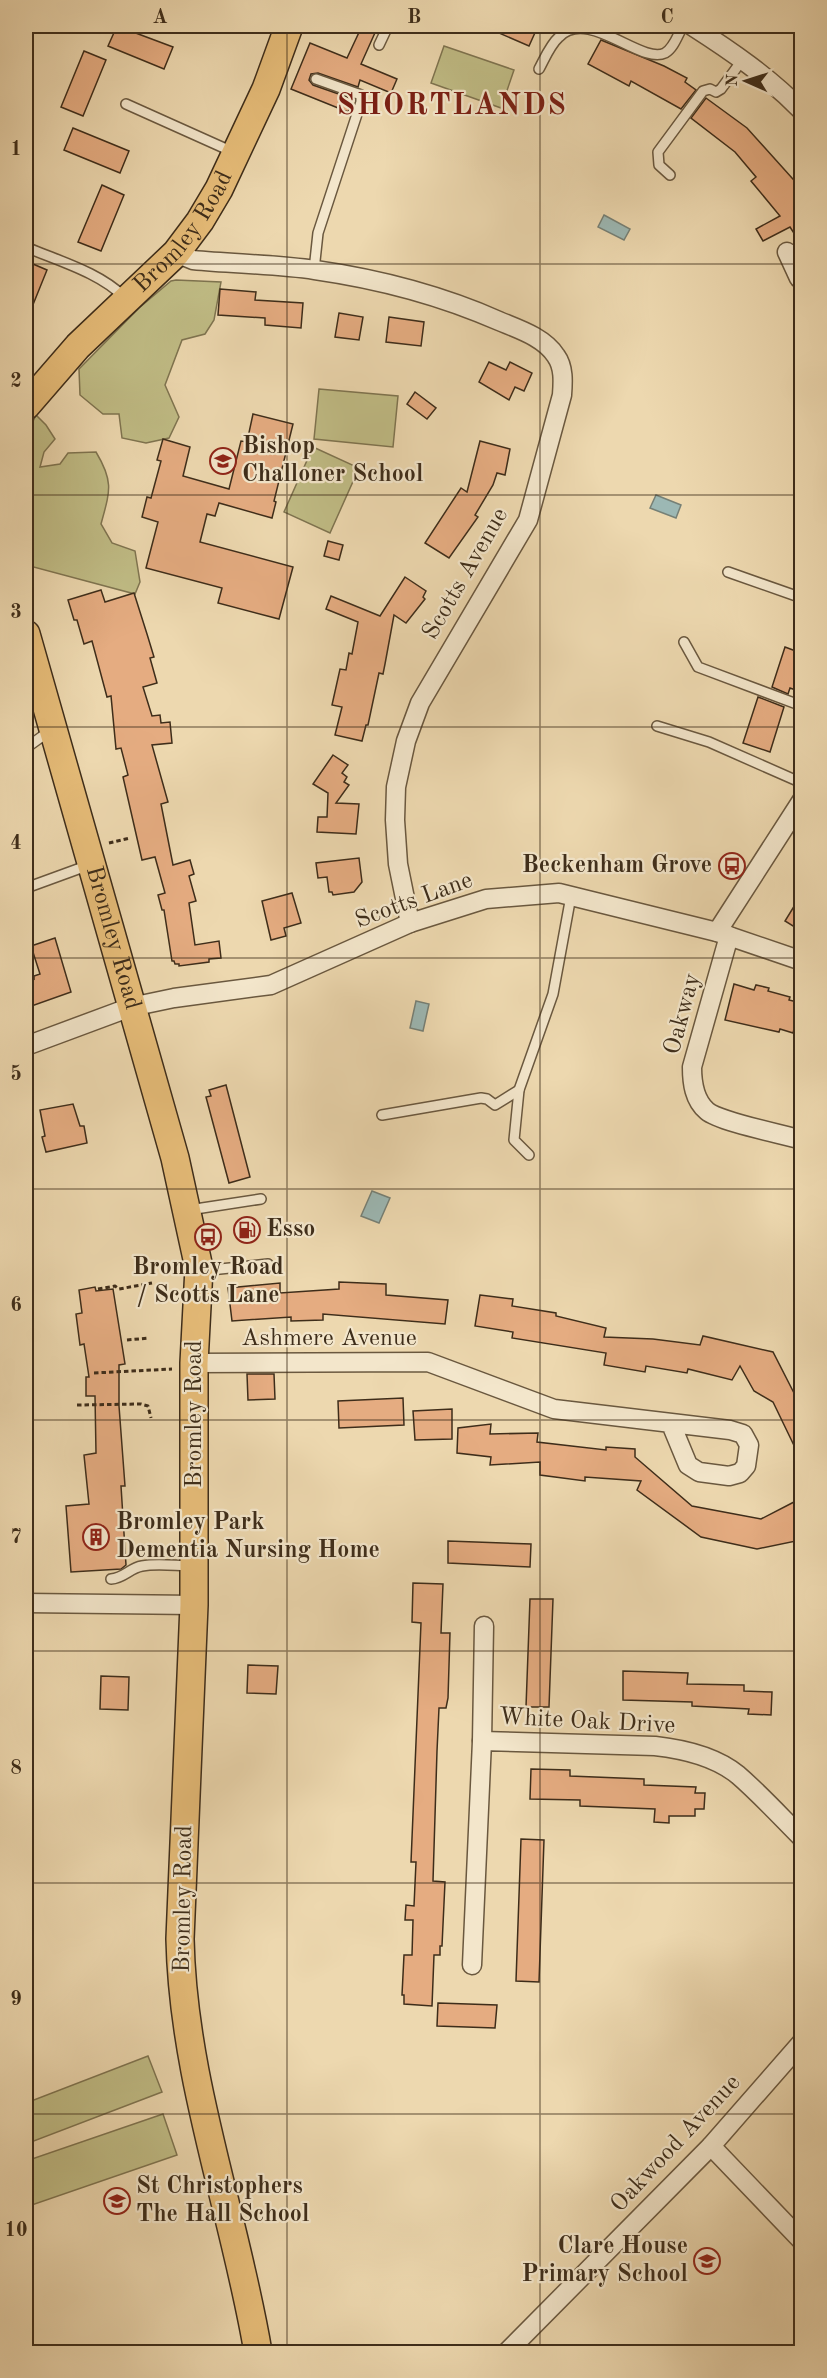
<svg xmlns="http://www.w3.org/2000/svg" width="827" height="2378" font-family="'Old Standard TT',serif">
  <rect width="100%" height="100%" fill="#edd8af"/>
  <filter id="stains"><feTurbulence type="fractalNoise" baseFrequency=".00333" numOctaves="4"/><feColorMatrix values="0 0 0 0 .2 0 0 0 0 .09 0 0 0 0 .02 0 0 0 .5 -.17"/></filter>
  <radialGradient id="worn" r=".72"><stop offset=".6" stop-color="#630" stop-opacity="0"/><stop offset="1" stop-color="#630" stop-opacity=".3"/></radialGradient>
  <g fill="#c0bc85" stroke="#7f7450" stroke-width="1.5">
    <path d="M 444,46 L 514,70 L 501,108 L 431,83 Z"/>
    <path d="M 176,280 L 221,282 L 214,320 L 205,334 L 182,340 L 165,385 L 179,417 L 169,438 L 146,443 L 122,438 L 119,414 L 103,414 L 80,395 L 79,369 L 139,308 L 171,281 Z"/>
    <path d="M 319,389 L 398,396 L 393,447 L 314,439 Z"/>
    <path d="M 36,415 L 46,425 L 55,439 L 44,452 L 40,467 L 60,464 L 68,453 L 96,452 C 114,482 110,491 101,524 L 112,543 L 135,551 L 140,582 L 135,594 L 26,565 L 26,436 Z"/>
    <path d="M 313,447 L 359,468 L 330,533 L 284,512 Z"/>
    <path d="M 148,2056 L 162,2092 L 26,2144 L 26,2103 Z"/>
    <path d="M 163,2114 L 177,2155 L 26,2207 L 26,2161 Z"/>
  </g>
  <g fill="#9cb8b4" stroke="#768076" stroke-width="1.5">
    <path d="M 604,215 L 630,229 L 624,240 L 598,227 Z"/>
    <path d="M 656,495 L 681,505 L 676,518 L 650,508 Z"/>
    <path d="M 416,1001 L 429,1004 L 423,1031 L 410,1028 Z"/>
    <path d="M 372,1191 L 390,1198 L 379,1223 L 361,1216 Z"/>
  </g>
  <g fill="#e5ac81" stroke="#3e2d1a" stroke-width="1.5">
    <path d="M 117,26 L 173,47 L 164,69 L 108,46 Z"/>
    <path d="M 362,26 L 378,26 L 361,64 L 397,79 L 391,93 L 360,80 L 358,87 L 318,73 L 311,74 L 309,80 L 313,85 L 353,99 L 348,112 L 291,89 L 310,43 L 347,58 Z"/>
    <path d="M 483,26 L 538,26 L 529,46 Z"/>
    <path d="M 601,40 L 664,66 L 687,78 L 685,82 L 696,90 L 681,109 L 631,81 L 629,86 L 588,64 Z"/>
    <path d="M 84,51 L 106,60 L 83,116 L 61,107 Z"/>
    <path d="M 706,98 L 747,128 L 801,188 L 801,244 L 790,227 L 763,241 L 756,229 L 780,216 L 751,181 L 756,177 L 735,152 L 691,118 Z"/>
    <path d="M 73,128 L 129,151 L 120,173 L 64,150 Z"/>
    <path d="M 102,185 L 124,195 L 101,251 L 78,242 Z"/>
    <path d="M 26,261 L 47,270 L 26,322 Z"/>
    <path d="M 220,289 L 256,292 L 255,300 L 303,303 L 301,328 L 265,325 L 265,318 L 218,315 Z"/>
    <path d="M 339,313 L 363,317 L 359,340 L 335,337 Z"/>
    <path d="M 389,317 L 424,322 L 421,346 L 386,342 Z"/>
    <path d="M 489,362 L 506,370 L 510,362 L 532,373 L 524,391 L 515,387 L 509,400 L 479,382 Z"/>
    <path d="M 415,392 L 436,408 L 427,419 L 407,404 Z"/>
    <path d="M 253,414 L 293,424 L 274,501 L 276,502 L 272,518 L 219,503 L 215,516 L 207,514 L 200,542 L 293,567 L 279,619 L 218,603 L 222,588 L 146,568 L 158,522 L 142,517 L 147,497 L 151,498 L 161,461 L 157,460 L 163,439 L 190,447 L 183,476 L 229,489 L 241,441 L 247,442 Z"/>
    <path d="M 480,441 L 510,449 L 505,475 L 497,473 L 493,485 L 475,515 L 478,517 L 449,558 L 425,543 L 461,488 L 467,492 Z"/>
    <path d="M 328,541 L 343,545 L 339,560 L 324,556 Z"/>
    <path d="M 405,577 L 426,591 L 423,597 L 425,599 L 406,623 L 394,615 L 385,664 L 383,674 L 379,673 L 368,725 L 366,725 L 362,741 L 335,735 L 342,707 L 332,705 L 340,669 L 346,670 L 349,653 L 352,654 L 358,622 L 326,609 L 331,596 L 380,616 Z"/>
    <path d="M 101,590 L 105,602 L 134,593 L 147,634 L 154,657 L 150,658 L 157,683 L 143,687 L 152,716 L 160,715 L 161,723 L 170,722 L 172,743 L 152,745 L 168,802 L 161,804 L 173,865 L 190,860 L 194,874 L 189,876 L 196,901 L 189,903 L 195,945 L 219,941 L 221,958 L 209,959 L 209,962 L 179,966 L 179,964 L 175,964 L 174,961 L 172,961 L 164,910 L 162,910 L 158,895 L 165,893 L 155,857 L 142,860 L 123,777 L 128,775 L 121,748 L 116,749 L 111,696 L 107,697 L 92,641 L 84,644 L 77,620 L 74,620 L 68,600 Z"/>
    <path d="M 785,647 L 801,653 L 801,692 L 790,688 L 788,694 L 772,687 Z"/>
    <path d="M 758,697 L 784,707 L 770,752 L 743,743 Z"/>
    <path d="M 333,755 L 348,765 L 342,773 L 347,777 L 344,782 L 349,785 L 336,803 L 359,804 L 356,834 L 317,832 L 318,817 L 327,817 L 328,793 L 313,784 Z"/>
    <path d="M 359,858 L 362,882 L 354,892 L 333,895 L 332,892 L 329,892 L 327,877 L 318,878 L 316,863 Z"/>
    <path d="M 292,893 L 301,923 L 284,928 L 286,936 L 271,940 L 262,901 Z"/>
    <path d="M 801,895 L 801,931 L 785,921 Z"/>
    <path d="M 55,938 L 71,992 L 26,1008 L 26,965 L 29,964 L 34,980 L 34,976 L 40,974 L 31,946 Z"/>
    <path d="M 734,984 L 754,990 L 756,985 L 769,988 L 768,991 L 790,997 L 789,1000 L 801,1003 L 793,1033 L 780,1029 L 779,1032 L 725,1020 Z"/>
    <path d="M 226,1085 L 250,1177 L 229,1183 L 206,1097 L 211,1096 L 209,1090 Z"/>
    <path d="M 73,1104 L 80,1126 L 84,1126 L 87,1143 L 46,1152 L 42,1137 L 45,1136 L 40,1110 Z"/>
    <path d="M 339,1282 L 386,1284 L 386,1295 L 448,1300 L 445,1324 L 323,1314 L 323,1320 L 291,1321 L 291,1317 L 232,1321 L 228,1288 L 280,1283 L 280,1293 L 339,1289 Z"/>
    <path d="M 95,1287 L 96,1291 L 113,1289 L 125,1364 L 119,1365 L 119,1406 L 125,1486 L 121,1486 L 126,1565 L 121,1569 L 71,1572 L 66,1506 L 89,1504 L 84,1455 L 96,1453 L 95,1396 L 86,1396 L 86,1377 L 89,1377 L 84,1344 L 80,1345 L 76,1314 L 82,1313 L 79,1290 Z"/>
    <path d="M 480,1295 L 513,1299 L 512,1306 L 556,1313 L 556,1316 L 606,1328 L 604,1337 L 653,1339 L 700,1345 L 703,1336 L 773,1352 L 795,1395 L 801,1391 L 801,1460 L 773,1402 L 754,1391 L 740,1366 L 732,1380 L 688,1369 L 687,1373 L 646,1366 L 645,1372 L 604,1365 L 606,1353 L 512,1338 L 513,1332 L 475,1326 Z"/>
    <path d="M 247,1374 L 274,1374 L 275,1399 L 248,1400 Z"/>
    <path d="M 403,1398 L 404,1425 L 339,1428 L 338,1401 Z"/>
    <path d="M 452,1409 L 452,1439 L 415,1440 L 413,1411 Z"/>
    <path d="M 491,1424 L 490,1434 L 538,1433 L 537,1442 L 606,1450 L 606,1447 L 635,1449 L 635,1457 L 692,1506 L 761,1519 L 794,1502 L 801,1540 L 757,1549 L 701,1537 L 637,1490 L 641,1481 L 585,1477 L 585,1481 L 540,1475 L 540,1462 L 490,1465 L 491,1457 L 457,1453 L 458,1428 Z"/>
    <path d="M 448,1541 L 531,1544 L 530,1567 L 448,1563 Z"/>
    <path d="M 413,1583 L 443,1584 L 441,1633 L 450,1633 L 448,1698 L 446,1708 L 439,1708 L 437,1751 L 433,1881 L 445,1882 L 442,1946 L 440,1946 L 440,1955 L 434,1955 L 432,2006 L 404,2004 L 404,1995 L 402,1995 L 404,1955 L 412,1955 L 413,1920 L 405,1920 L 406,1905 L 414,1906 L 416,1862 L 411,1862 L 421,1623 L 412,1622 Z"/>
    <path d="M 530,1599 L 553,1599 L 549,1707 L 526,1707 Z"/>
    <path d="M 248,1665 L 278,1666 L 276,1694 L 247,1693 Z"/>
    <path d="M 623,1671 L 688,1673 L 687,1684 L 744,1685 L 744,1691 L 772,1692 L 771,1715 L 748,1714 L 749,1709 L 692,1706 L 692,1702 L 623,1700 Z"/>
    <path d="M 101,1676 L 129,1677 L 128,1710 L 100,1709 Z"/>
    <path d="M 531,1769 L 570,1770 L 570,1776 L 644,1779 L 644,1785 L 696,1787 L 695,1793 L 705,1793 L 704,1809 L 695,1809 L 695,1816 L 669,1816 L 669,1823 L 654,1822 L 655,1809 L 580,1806 L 580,1800 L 530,1799 Z"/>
    <path d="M 521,1839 L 544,1840 L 539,1982 L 516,1981 Z"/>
    <path d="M 438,2003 L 497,2005 L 495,2028 L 437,2026 Z"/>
  </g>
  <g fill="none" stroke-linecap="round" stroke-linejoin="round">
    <defs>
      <g id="lane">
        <path d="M 379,45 L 388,26"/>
        <path d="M 539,69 C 545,58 550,45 559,37 C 588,7 641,65 665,53 C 674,48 678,34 683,26"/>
        <path d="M 126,104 L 233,152"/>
        <path d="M 670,175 L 659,165 L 658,152 L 703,91 L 710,89 L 716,92 L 721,89 L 743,59"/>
        <path d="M 26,247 C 58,261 99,272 124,297"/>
        <path d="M 314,270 L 318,233 L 361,102 L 361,95 L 316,79"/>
        <path d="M 728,572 L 802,598"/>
        <path d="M 684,642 L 698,667 L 802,706"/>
        <path d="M 657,726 L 709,742 L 802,783"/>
        <path d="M 26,748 L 51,730"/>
        <path d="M 26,888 L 89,865"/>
        <path d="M 382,1115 L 481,1098 L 487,1099 L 495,1105 L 519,1090"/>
        <path d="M 529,1155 L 514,1140 L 519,1090 L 553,994 L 571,896"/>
        <path d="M 189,1210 L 261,1199"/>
        <path d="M 201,1271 L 268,1264"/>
        <path d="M 111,1579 C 124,1578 130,1568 142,1566 C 158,1563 176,1566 192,1566"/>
      </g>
      <g id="street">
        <path d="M 692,26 C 731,51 769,77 802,111"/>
        <path d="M 787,252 L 799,278 L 802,277"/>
        <path d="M 176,253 L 193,260 C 233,264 275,264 315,270 C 378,279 440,295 499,321 C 518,329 544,337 556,356 C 564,367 563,382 562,395 L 528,520 L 420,703 L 406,741 L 396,787 L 395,820 L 398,864 L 410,923"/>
        <path d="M 717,932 L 802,800"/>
        <path d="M 729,936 L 692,1067 C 692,1083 694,1100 707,1111 C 720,1122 782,1134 802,1140"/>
        <path d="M 26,1046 L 131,1007 L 174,998 L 271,985 L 410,923 L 486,899 L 559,893 L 717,932 L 802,961"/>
        <path d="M 194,1363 L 428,1362 L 554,1409 L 730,1430 L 743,1434 L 749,1445 L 746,1466 L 740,1473 L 729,1476 L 699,1472 L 688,1465 L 671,1424"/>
        <path d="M 26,1603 L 194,1605"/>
        <path d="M 482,1741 L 484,1626"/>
        <path d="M 472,1965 L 482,1741 L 655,1746 C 682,1749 716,1757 738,1775 C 760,1794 781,1817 802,1838"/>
        <path d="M 711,2146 L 802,2241"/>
        <path d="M 507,2352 L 711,2146 L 802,2042"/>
      </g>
      <g id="primary">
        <path id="s1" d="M 26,406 L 78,346 L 176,253 L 200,221 L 219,189 L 266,89 L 289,26"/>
        <path id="s2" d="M 26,634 L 175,1158 L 199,1268 L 194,1363 L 194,1605 L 180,1939 C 183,2081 235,2214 258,2352"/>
      </g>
    </defs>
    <use href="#lane" stroke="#6a583f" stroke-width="12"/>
    <use href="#street" stroke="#6a583f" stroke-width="21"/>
    <use href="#primary" stroke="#3e2d1a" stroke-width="30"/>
    <g stroke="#3e2d1a" stroke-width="3" stroke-dasharray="4.5 3" stroke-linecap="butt">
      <path d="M 109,843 L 130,838"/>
      <path d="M 98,1289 L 115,1286 L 119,1289 L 152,1283"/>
      <path d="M 127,1340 L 149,1338"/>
      <path d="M 94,1373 L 172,1369"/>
      <path d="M 77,1405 L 141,1404 L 148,1406 L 151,1418"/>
    </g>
    <use href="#lane" stroke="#f3e6cb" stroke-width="9"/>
    <use href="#street" stroke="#f3e6cb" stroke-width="18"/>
    <use href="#primary" stroke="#e6bc78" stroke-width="27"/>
  </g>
  <path fill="none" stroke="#3e2d1a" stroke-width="1.5" stroke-opacity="0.55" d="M 287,26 L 287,2352M 540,26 L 540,2352M 26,264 L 802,264M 26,495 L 802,495M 26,727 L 802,727M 26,958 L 802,958M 26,1189 L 802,1189M 26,1420 L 802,1420M 26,1651 L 802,1651M 26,1883 L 802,1883M 26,2114 L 802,2114"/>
  <defs>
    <symbol id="school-ring" viewBox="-11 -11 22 22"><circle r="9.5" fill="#f3e6cb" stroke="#8f2418" stroke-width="1.5"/><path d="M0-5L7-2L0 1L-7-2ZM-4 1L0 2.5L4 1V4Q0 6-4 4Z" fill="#8f2418"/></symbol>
    <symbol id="bus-ring" viewBox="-11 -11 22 22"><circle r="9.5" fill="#f3e6cb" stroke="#8f2418" stroke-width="1.5"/><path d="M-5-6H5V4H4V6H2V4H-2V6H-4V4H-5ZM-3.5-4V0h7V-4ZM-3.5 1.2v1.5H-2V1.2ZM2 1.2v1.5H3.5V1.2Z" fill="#8f2418"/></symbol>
    <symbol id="fuel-ring" viewBox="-11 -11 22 22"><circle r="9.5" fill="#f3e6cb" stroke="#8f2418" stroke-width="1.5"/><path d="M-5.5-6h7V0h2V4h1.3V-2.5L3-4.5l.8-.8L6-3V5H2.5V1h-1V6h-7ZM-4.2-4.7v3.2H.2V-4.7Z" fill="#8f2418"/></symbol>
    <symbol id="building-ring" viewBox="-11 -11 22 22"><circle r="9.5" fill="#f3e6cb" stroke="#8f2418" stroke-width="1.5"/><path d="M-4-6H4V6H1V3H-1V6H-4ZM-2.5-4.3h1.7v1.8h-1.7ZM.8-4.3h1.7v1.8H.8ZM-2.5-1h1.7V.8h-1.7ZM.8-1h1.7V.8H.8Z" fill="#8f2418"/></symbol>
  </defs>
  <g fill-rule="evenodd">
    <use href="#school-ring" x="208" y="446" width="30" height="30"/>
    <use href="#bus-ring" x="717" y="851" width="30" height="30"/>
    <use href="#fuel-ring" x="232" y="1215" width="30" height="30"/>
    <use href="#bus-ring" x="193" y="1222" width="30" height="30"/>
    <use href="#building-ring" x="81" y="1522" width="30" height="30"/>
    <use href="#school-ring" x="102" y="2186" width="30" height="30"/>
    <use href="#school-ring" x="692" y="2246" width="30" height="30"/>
  </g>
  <g text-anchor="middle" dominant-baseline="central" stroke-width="4.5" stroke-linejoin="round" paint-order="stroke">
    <g font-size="24" fill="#3e2d1a" stroke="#f3e6cb">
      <text stroke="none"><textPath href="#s1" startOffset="236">Bromley Road</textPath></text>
      <text transform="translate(466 574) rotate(-60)">Scotts Avenue</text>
      <text transform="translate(414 901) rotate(-20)">Scotts Lane</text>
      <text stroke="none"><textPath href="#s2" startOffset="316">Bromley Road</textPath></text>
      <text transform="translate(683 1014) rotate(-75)">Oakway</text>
      <text x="329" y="1339">Ashmere Avenue</text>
      <text transform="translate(195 1414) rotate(-90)">Bromley Road</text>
      <text transform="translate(587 1722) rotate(3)">White Oak Drive</text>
      <text transform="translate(184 1899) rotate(-89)">Bromley Road</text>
      <text transform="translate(676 2144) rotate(-47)">Oakwood Avenue</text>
    </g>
    <g font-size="24" font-weight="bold" fill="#3e2d1a" stroke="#f3e6cb" text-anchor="start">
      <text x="242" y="447">Bishop<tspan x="242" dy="28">Challoner School</tspan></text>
      <text x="712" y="866" text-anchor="end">Beckenham Grove</text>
      <text x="266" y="1230">Esso</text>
      <text x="208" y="1268" text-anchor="middle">Bromley Road<tspan x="208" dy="28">/ Scotts Lane</tspan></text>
      <text x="116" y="1523">Bromley Park<tspan x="116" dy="28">Dementia Nursing Home</tspan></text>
      <text x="136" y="2187">St Christophers<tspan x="136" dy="28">The Hall School</tspan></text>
      <text x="688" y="2247" text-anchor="end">Clare House<tspan x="688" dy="28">Primary School</tspan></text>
    </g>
    <g font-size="30" font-weight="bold" letter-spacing="1.5" fill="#7a1f14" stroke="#f3e6cb">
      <text x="452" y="106">SHORTLANDS</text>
    </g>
  </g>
  <rect width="827" height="2378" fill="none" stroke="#edd8af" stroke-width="66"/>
  <g transform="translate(746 81) rotate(273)" stroke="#f3e6cb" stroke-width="4.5" paint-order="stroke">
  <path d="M0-4.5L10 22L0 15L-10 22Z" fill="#3e2d1a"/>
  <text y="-9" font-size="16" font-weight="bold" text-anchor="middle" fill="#3e2d1a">N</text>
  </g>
  <rect x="33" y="33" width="761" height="2312" fill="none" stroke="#3e2d1a" stroke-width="2"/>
  <g font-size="20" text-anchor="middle" font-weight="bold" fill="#3e2d1a">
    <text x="160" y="23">A</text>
    <text x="414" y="23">B</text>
    <text x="667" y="23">C</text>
    <text x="16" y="155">1</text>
    <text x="16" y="387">2</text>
    <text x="16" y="618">3</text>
    <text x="16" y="849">4</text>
    <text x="16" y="1080">5</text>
    <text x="16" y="1311">6</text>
    <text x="16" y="1543">7</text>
    <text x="16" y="1774">8</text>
    <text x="16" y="2005">9</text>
    <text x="16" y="2236">10</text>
  </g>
  <rect width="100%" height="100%" filter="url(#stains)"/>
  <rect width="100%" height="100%" fill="url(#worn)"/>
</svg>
